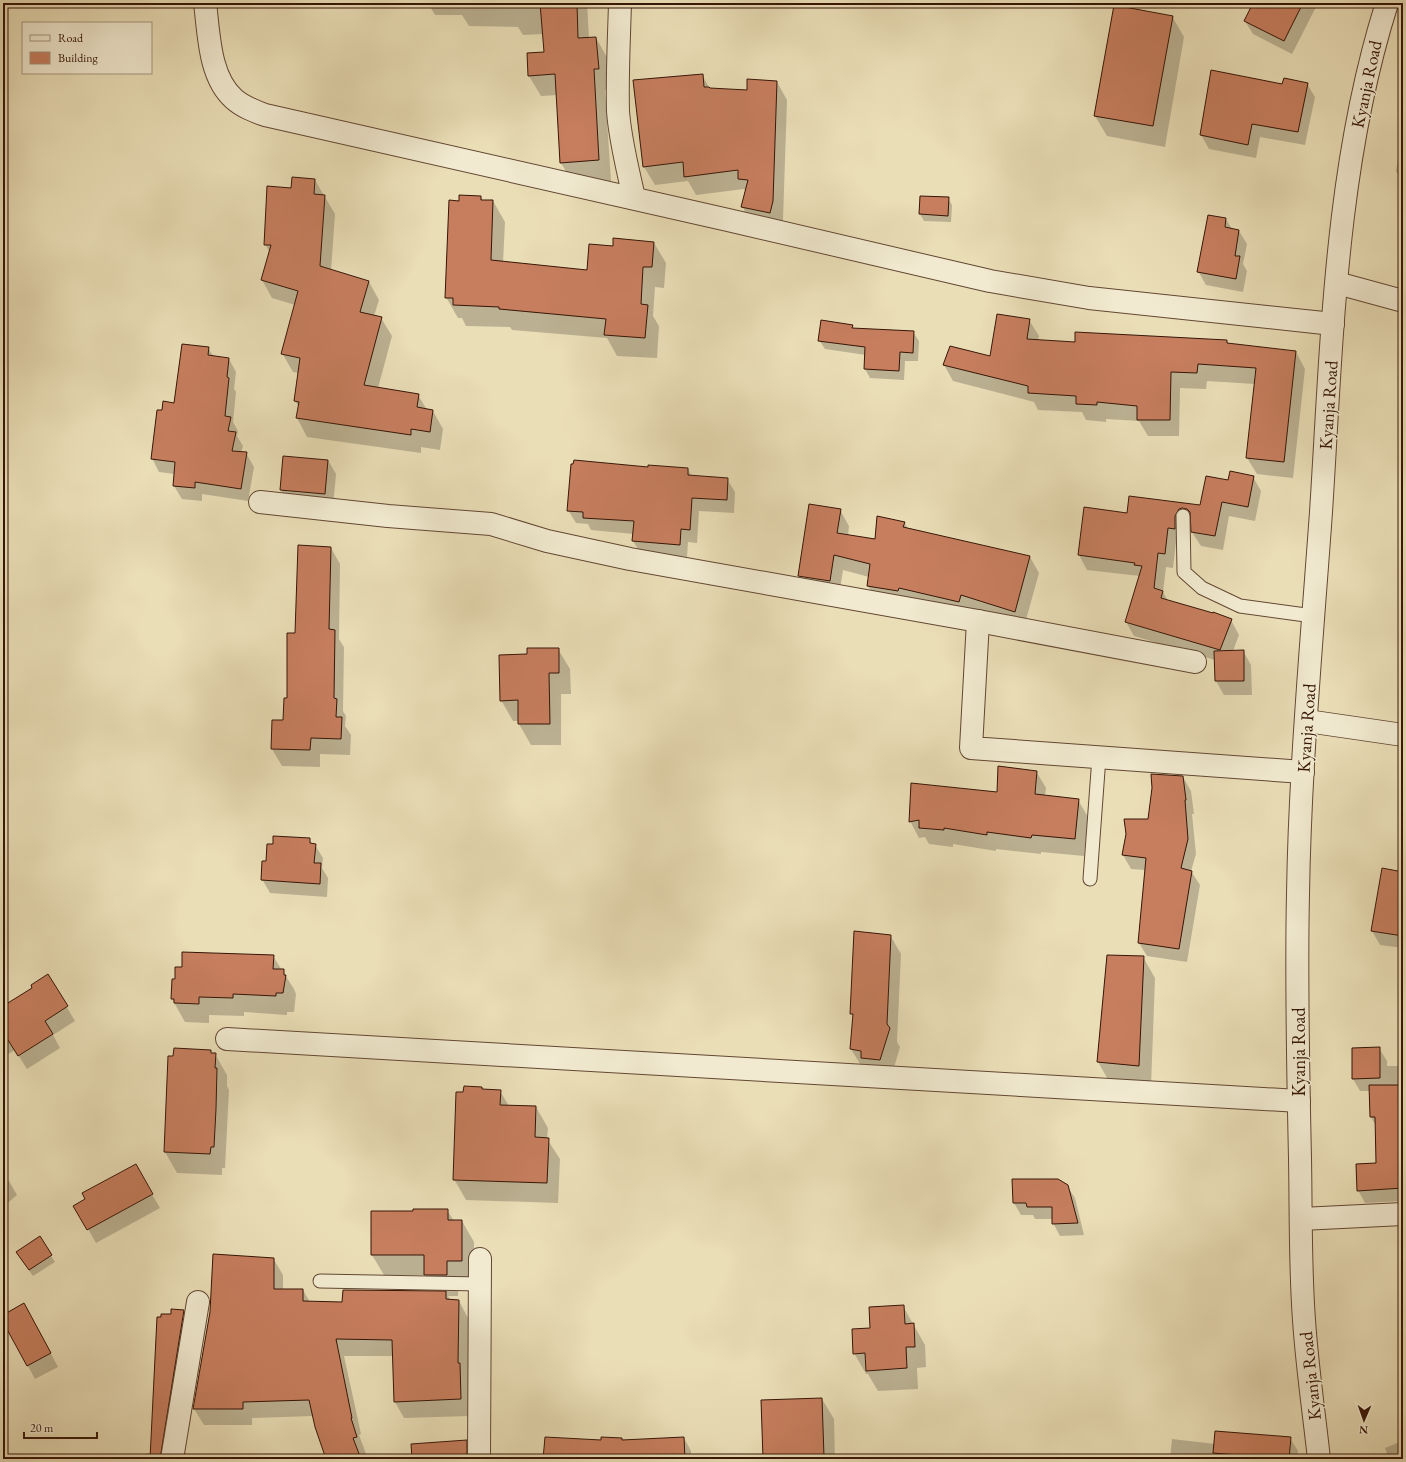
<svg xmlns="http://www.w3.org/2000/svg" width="1406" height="1462" font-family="'EB Garamond',serif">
  <rect width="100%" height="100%" fill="#eadeb7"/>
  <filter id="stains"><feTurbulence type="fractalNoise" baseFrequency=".005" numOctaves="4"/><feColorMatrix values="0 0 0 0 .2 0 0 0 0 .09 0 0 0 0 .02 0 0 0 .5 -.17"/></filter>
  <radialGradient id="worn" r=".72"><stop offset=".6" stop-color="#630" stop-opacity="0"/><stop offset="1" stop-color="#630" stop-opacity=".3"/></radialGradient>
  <g fill="#0003">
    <path d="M 428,3 L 587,3 L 589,38 L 596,38 L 608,59 L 610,89 L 605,90 L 611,181 L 573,183 L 561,163 L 557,95 L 541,96 L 529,76 L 545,52 L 544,34 L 523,35 L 518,27 L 469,26 L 462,15 L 435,15 Z"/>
    <path d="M 1254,3 L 1315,3 L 1317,5 L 1292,54 L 1253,34 L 1245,21 Z"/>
    <path d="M 1172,16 L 1184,37 L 1165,147 L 1107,136 L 1095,116 Z"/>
    <path d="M 702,75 L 710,89 L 748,91 L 777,82 L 787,100 L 783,220 L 780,231 L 752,225 L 742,206 L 746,192 L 744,189 L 696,195 L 688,181 L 655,185 L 644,167 Z"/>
    <path d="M 1307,84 L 1315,97 L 1305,145 L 1260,137 L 1256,158 L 1209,149 L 1201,135 L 1283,85 Z"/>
    <path d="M 1403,131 L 1403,184 L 1396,171 Z"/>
    <path d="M 315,180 L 335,214 L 331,271 L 369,282 L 379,300 L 374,316 L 381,318 L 392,336 L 378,388 L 418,395 L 427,410 L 433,411 L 443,429 L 440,450 L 421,447 L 421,453 L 307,437 L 297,418 L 299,407 L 295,401 L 299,373 L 293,372 L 282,353 L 295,305 L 272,298 L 262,280 L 270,253 L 265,244 L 292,189 Z"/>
    <path d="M 481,197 L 483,201 L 493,201 L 505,222 L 503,263 L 588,271 L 614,247 L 654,243 L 666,263 L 664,288 L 655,287 L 653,316 L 659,326 L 657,358 L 617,356 L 607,338 L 512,330 L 510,327 L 466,326 L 462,318 L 458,318 L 446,297 L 459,202 Z"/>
    <path d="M 921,197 L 948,198 L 952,205 L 951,222 L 924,221 L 920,214 Z"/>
    <path d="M 1226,219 L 1232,229 L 1239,231 L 1247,244 L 1243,264 L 1247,271 L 1243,292 L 1206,285 L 1198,271 Z"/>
    <path d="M 1029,320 L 1039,336 L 1038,341 L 1076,343 L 1227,341 L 1229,344 L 1296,352 L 1305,369 L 1293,478 L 1257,474 L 1247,458 L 1255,384 L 1207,381 L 1206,389 L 1180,388 L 1179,436 L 1148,436 L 1139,421 L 1106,419 L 1106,422 L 1086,420 L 1082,412 L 1038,410 L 1034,402 L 953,381 L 944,365 L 991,357 Z"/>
    <path d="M 852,326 L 854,329 L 913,332 L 919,341 L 918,361 L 905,361 L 904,380 L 870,378 L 865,369 L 866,355 L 825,349 L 819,340 Z"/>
    <path d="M 208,348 L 214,357 L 229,359 L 236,372 L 234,389 L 236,392 L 233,422 L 238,431 L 237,436 L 243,446 L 241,453 L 246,453 L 254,467 L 248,501 L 202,494 L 202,501 L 182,499 L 174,486 L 175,474 L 159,472 L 152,458 L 163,411 L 175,404 Z"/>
    <path d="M 328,460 L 336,474 L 333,507 L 289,504 L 281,490 Z"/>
    <path d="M 649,468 L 688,469 L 692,477 L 727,479 L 735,492 L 734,513 L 699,511 L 697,543 L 688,542 L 687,557 L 641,554 L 633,541 L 634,534 L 591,530 L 588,524 L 576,523 L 568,510 Z"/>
    <path d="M 1253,477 L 1261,491 L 1255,521 L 1229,516 L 1223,550 L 1201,546 L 1192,532 L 1192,523 L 1188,523 L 1183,543 L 1176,542 L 1173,568 L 1166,567 L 1163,592 L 1168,601 L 1231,620 L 1239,635 L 1233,651 L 1243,651 L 1251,665 L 1252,695 L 1224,695 L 1216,681 L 1215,660 L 1134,636 L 1126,622 L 1140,576 L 1087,570 L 1079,555 L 1085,508 L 1128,514 L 1201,506 L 1229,481 Z"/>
    <path d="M 840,510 L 849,526 L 848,536 L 876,540 L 904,522 L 908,529 L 1030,557 L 1039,573 L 1024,627 L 877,601 L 868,586 L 869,577 L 843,570 L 839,596 L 809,591 L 800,576 Z"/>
    <path d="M 331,548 L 340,564 L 339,639 L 344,647 L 343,711 L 346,716 L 345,726 L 351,735 L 350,755 L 320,754 L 320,767 L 282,766 L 272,749 L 273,721 L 284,721 L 296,634 Z"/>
    <path d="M 558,649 L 570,669 L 571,694 L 561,694 L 561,745 L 531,745 L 519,724 L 519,721 L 513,721 L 501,700 L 528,655 Z"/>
    <path d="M 1036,771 L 1046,788 L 1045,796 L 1078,800 L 1088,817 L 1084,856 L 1041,852 L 1041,854 L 996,849 L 996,851 L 953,844 L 953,847 L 929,844 L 925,837 L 919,838 L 910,821 L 998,794 Z"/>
    <path d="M 1183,777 L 1191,791 L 1194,814 L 1192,814 L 1196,854 L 1191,871 L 1200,885 L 1187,962 L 1147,956 L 1139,943 L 1145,870 L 1131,869 L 1123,855 L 1148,820 Z"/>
    <path d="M 309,839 L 312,844 L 315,845 L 323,858 L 322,868 L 328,878 L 327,897 L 270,893 L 262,879 L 274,845 Z"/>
    <path d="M 1403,873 L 1403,948 L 1380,945 L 1372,931 Z"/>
    <path d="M 890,935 L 901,954 L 897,1042 L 900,1047 L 891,1078 L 862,1067 L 851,1049 L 854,1018 L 851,1013 Z"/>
    <path d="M 273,956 L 294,989 L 296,994 L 294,1012 L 287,1012 L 287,1015 L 244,1012 L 244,1016 L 209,1015 L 209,1023 L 185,1022 L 172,999 Z"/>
    <path d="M 1143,957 L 1155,978 L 1151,1087 L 1110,1083 L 1098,1062 Z"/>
    <path d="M 48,976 L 75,1021 L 53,1035 L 60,1048 L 27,1069 L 15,1050 L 3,1057 L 3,1007 L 34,988 Z"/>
    <path d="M 1379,1048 L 1387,1061 L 1387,1066 L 1403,1066 L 1403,1201 L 1365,1203 L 1358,1190 L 1377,1164 L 1376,1126 L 1371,1117 L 1371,1091 L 1360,1091 L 1353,1079 Z"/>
    <path d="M 210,1051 L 212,1054 L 215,1054 L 227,1075 L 227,1086 L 229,1090 L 225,1168 L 222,1168 L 222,1175 L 177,1173 L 165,1152 L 169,1057 Z"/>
    <path d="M 482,1088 L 483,1090 L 500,1091 L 509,1106 L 536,1107 L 548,1128 L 547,1139 L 560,1159 L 558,1203 L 466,1200 L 454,1179 L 464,1093 Z"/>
    <path d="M 135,1165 L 160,1208 L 96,1243 L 75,1206 Z"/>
    <path d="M 3,1175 L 9,1181 L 17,1195 L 3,1207 Z"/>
    <path d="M 1067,1186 L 1075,1198 L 1084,1235 L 1060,1236 L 1053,1223 L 1053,1219 L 1035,1219 L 1033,1215 L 1021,1215 L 1014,1203 Z"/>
    <path d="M 447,1210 L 454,1221 L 462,1221 L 474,1242 L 474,1281 L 459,1281 L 458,1296 L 448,1296 L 451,1301 L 459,1301 L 468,1318 L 468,1377 L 470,1381 L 470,1416 L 404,1418 L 395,1402 L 394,1356 L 344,1356 L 361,1434 L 359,1435 L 366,1454 L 362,1455 L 364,1459 L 327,1459 L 313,1416 L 252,1418 L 252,1425 L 204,1425 L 194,1409 L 273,1258 L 283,1275 L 283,1290 L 303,1290 L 310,1302 L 343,1303 L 436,1292 L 426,1275 L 384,1275 L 372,1255 Z"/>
    <path d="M 39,1238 L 55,1262 L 33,1276 L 21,1259 Z"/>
    <path d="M 903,1306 L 925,1345 L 926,1367 L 917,1368 L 918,1389 L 878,1391 L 868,1374 L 866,1374 L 854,1353 L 871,1329 Z"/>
    <path d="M 183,1311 L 191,1324 L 169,1459 L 128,1459 L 152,1452 L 172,1315 Z"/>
    <path d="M 3,1316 L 32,1318 L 58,1367 L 35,1379 L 3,1320 Z"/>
    <path d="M 822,1399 L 834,1419 L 835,1459 L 764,1459 Z"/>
    <path d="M 684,1438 L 691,1451 L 691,1459 L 544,1459 L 622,1441 Z"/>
    <path d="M 1290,1438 L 1298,1451 L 1297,1459 L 1170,1459 L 1172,1439 L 1215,1444 Z"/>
    <path d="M 466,1441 L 474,1455 L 474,1459 L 445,1459 Z"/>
    <path d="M 1400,1442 L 1403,1447 L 1403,1459 L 1389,1459 L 1385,1448 Z"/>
  </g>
  <g fill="#c67e5e" stroke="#361506">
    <path d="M 540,3 L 577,3 L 578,38 L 596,37 L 599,69 L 594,69 L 599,160 L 560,163 L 555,74 L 528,76 L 527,53 L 544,52 Z"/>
    <path d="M 1253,3 L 1303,3 L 1284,41 L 1244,21 Z"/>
    <path d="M 1114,5 L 1173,16 L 1153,126 L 1094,116 Z"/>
    <path d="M 1211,70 L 1282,84 L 1284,78 L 1308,83 L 1298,132 L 1252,124 L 1248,145 L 1200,135 Z"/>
    <path d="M 703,74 L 704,87 L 709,87 L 710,88 L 747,90 L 747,79 L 777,81 L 773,201 L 770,213 L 741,207 L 748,180 L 738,179 L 738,170 L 684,177 L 683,162 L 643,167 L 633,80 Z"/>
    <path d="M 292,177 L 315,179 L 314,194 L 325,195 L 320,266 L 369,281 L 360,312 L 382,317 L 364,385 L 419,394 L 417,407 L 433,410 L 430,432 L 411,429 L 411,435 L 296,418 L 299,402 L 294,401 L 300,358 L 281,354 L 298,291 L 261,280 L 271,245 L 264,245 L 267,186 L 291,188 Z"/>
    <path d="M 459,195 L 481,196 L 481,200 L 493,200 L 491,260 L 587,270 L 589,244 L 613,246 L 613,238 L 654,242 L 652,267 L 643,267 L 641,304 L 648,305 L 645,338 L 604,335 L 606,319 L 499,309 L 499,307 L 453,305 L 453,298 L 445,298 L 449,200 L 459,201 Z"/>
    <path d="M 920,196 L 949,197 L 948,216 L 919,214 Z"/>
    <path d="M 1208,215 L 1226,218 L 1225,227 L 1239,230 L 1235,256 L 1240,256 L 1236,279 L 1197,272 Z"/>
    <path d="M 997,314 L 1030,319 L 1027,339 L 1075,342 L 1075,332 L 1227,340 L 1227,343 L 1296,351 L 1284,462 L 1246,458 L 1256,368 L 1198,364 L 1197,373 L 1171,372 L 1170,420 L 1137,420 L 1137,406 L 1097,402 L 1097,405 L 1076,404 L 1076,396 L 1028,393 L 1028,386 L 943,365 L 950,346 L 990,356 Z"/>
    <path d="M 821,320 L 853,325 L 852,328 L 914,331 L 913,353 L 900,352 L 899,371 L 864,369 L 865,347 L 818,341 Z"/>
    <path d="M 182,344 L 209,347 L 208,355 L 229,358 L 227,377 L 229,378 L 225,416 L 231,417 L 228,431 L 236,432 L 232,451 L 247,452 L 241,489 L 195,482 L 195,488 L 173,486 L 175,462 L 151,459 L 157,410 L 162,410 L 163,401 L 174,403 Z"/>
    <path d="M 283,456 L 328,460 L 325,494 L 280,490 Z"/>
    <path d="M 574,460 L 648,467 L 648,465 L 688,468 L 688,475 L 728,478 L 727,500 L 692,498 L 690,530 L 681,529 L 680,545 L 632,541 L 634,521 L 583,518 L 583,512 L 567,511 L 571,464 L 573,464 Z"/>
    <path d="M 1230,471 L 1254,476 L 1248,507 L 1222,502 L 1215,536 L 1191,532 L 1190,512 L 1187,509 L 1182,508 L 1179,509 L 1175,516 L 1175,529 L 1168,528 L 1165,554 L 1158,553 L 1154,588 L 1163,591 L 1161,598 L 1213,613 L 1213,612 L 1232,619 L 1220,650 L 1125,622 L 1142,566 L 1134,565 L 1135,563 L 1078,555 L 1084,507 L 1127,513 L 1129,496 L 1200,505 L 1206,476 L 1228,480 Z"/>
    <path d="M 809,504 L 841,509 L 837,533 L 875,539 L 877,516 L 905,522 L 903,527 L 1030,556 L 1015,612 L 961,595 L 959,602 L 899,588 L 898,591 L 867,586 L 870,564 L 834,555 L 830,581 L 798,576 Z"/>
    <path d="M 298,545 L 331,547 L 329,629 L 335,630 L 334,698 L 337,699 L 336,717 L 342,717 L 341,739 L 311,738 L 310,750 L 271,749 L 272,720 L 283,720 L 284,698 L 287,698 L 287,633 L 295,633 Z"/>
    <path d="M 527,648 L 559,648 L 559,673 L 549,673 L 550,724 L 518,724 L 518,700 L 500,701 L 499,655 L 527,654 Z"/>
    <path d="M 1244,650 L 1244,681 L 1215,681 L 1214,651 Z"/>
    <path d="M 998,766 L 1037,771 L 1035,794 L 1079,799 L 1075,839 L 1032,835 L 1031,838 L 987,832 L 987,835 L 944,828 L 944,830 L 919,828 L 919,820 L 909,822 L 911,783 L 997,792 Z"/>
    <path d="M 1151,774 L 1183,776 L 1186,800 L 1185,800 L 1188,839 L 1181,868 L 1192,871 L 1179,949 L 1138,943 L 1146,858 L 1122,855 L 1126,834 L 1124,819 L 1148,819 L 1152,788 Z"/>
    <path d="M 273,836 L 310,838 L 310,843 L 316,844 L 314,863 L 321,863 L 320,884 L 261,880 L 262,861 L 266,861 L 267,844 L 273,844 Z"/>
    <path d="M 1382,868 L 1403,872 L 1403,936 L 1371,931 Z"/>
    <path d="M 854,931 L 891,935 L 887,1024 L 890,1028 L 880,1060 L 861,1058 L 861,1051 L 850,1049 L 853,1014 L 850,1014 Z"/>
    <path d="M 182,952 L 274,955 L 273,969 L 284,969 L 284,975 L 286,975 L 283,993 L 276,993 L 276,996 L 233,994 L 233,998 L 199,997 L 199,1004 L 174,1003 L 174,999 L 171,999 L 172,979 L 175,979 L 175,967 L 182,967 Z"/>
    <path d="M 1107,955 L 1144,956 L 1139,1066 L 1097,1062 Z"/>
    <path d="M 48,974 L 68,1006 L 45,1021 L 53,1034 L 18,1056 L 3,1032 L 3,1006 L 32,988 L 31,985 Z"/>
    <path d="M 1380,1047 L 1380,1078 L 1352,1079 L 1352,1048 Z"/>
    <path d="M 174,1048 L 211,1050 L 211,1053 L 216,1053 L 215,1068 L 217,1068 L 216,1109 L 214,1147 L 211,1147 L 210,1154 L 164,1152 L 168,1056 L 173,1056 Z"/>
    <path d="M 1369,1085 L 1403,1085 L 1403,1188 L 1357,1191 L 1356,1164 L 1376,1163 L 1375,1117 L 1370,1117 Z"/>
    <path d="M 464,1086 L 482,1087 L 482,1089 L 501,1090 L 500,1105 L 536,1106 L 535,1137 L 549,1138 L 547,1183 L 453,1180 L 456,1092 L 463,1092 Z"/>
    <path d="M 136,1164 L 153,1194 L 87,1230 L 73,1206 L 85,1199 L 82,1193 Z"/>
    <path d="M 1012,1179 L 1058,1179 L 1068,1185 L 1078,1223 L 1052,1224 L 1052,1207 L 1027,1207 L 1026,1203 L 1013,1203 Z"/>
    <path d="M 413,1209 L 448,1209 L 448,1220 L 462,1220 L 462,1261 L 447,1261 L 447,1275 L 424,1275 L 424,1255 L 371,1255 L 371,1211 L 413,1211 Z"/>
    <path d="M 40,1236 L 52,1255 L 29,1270 L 16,1252 Z"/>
    <path d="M 213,1254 L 274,1258 L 274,1289 L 303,1289 L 303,1301 L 342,1302 L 343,1290 L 446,1291 L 446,1299 L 459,1300 L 458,1363 L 460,1363 L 461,1399 L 394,1402 L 392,1340 L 336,1339 L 352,1418 L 351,1418 L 357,1437 L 353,1438 L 361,1459 L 326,1459 L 315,1427 L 309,1400 L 243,1402 L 243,1409 L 193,1409 L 210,1312 Z"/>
    <path d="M 24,1303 L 51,1353 L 27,1366 L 3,1322 L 3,1315 Z"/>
    <path d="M 904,1305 L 905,1324 L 914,1323 L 915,1347 L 906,1347 L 907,1368 L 866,1371 L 865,1353 L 853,1354 L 852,1329 L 870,1328 L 869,1307 Z"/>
    <path d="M 171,1309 L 184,1310 L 160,1459 L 150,1459 L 157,1317 L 161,1317 L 161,1314 L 171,1314 Z"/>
    <path d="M 822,1398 L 824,1457 L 816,1457 L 816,1459 L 763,1459 L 761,1400 Z"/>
    <path d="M 1215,1431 L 1291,1437 L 1289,1459 L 1213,1453 Z"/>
    <path d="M 545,1437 L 601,1440 L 601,1437 L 622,1438 L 622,1440 L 684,1437 L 685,1459 L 543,1459 Z"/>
    <path d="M 467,1440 L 467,1459 L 412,1459 L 411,1444 Z"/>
  </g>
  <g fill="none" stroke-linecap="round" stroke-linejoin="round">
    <defs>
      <g id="lane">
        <path d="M 1183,516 L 1184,572 L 1202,588 L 1240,606 L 1313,616"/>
        <path d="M 1090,879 L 1099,757"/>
        <path d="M 320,1281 L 480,1284"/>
      </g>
      <g id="street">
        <path d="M 205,3 C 209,34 209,77 234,99 C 243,107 254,111 265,115 L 728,220 L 990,281 L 1089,298 L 1333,324"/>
        <path d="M 620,3 C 619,39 617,75 618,111 C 620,140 628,170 634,198"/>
        <path d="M 1337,283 L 1403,301"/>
        <path d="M 260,502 L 388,516 L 491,524 L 547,541 L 630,559 L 978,621 L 1195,662"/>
        <path d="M 978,621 L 971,748 L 1303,772"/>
        <path d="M 1307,721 L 1403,735"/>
        <path d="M 227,1039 L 1299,1101"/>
        <path d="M 1301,1219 L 1403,1214"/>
        <path d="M 172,1459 L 198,1302"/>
        <path d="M 479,1459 L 480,1259"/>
        <path d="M 1319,1459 C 1314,1413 1307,1366 1304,1320 C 1300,1267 1301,1212 1300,1158 C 1298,1070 1296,982 1298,894 C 1300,766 1312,639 1321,512 C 1332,342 1335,167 1387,3"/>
      </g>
    </defs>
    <use href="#lane" stroke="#634732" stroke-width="15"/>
    <use href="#street" stroke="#634732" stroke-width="24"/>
    <use href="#lane" stroke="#f1ead0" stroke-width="13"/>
    <use href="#street" stroke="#f1ead0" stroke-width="22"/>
  </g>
  <g text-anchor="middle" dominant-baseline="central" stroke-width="3" stroke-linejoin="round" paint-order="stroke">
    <g font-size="18" fill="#361506" stroke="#f1ead0">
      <text transform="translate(1366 84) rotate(-78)">Kyanja Road</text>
      <text transform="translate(1328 405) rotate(-86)">Kyanja Road</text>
      <text transform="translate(1306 728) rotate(-86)">Kyanja Road</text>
      <text transform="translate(1298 1052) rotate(-90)">Kyanja Road</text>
      <text transform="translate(1310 1376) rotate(-96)">Kyanja Road</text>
    </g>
  </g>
  <rect width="1406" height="1462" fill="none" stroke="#eadeb7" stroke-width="16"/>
  <rect x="4" y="4" width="1398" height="1454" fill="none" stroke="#361506" stroke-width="2"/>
  <rect x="8" y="8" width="1390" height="1446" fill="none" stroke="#361506"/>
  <rect x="22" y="22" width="130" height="52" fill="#f1ead0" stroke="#a6957f"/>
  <rect x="30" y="35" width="20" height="6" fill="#f1ead0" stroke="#a6957f"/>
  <text x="58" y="42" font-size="12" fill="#361506">Road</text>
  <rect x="30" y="52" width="20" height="12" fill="#c67e5e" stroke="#a6957f"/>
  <text x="58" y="62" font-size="12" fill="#361506">Building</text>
  <g transform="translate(1364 1420) rotate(182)" stroke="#f1ead0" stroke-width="3" paint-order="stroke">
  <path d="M0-3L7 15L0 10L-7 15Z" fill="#361506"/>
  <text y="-6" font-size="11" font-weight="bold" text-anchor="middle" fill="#361506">N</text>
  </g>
  <path d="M24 1432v6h73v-6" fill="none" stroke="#361506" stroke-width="2"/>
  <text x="30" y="1432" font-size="12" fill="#361506" stroke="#f1ead0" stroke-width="3" paint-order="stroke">20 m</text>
  <rect width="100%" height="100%" filter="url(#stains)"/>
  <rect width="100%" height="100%" fill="url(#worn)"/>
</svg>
